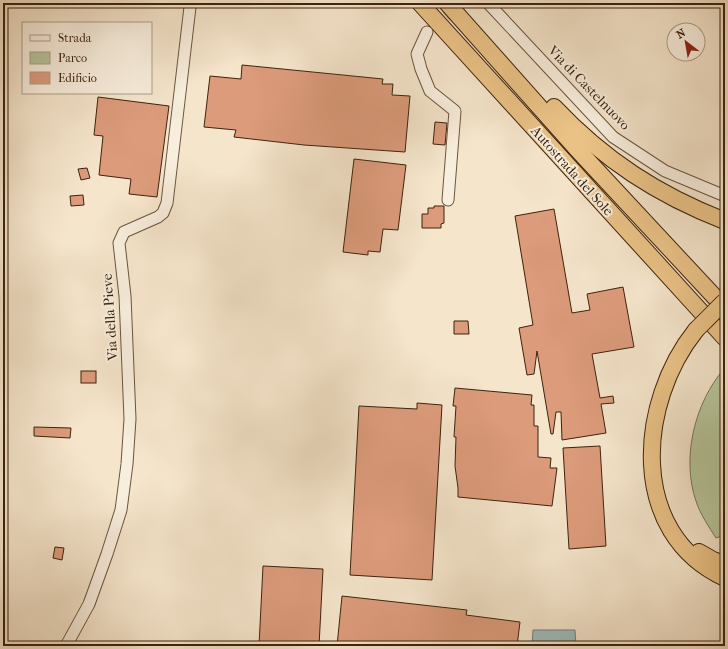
<svg xmlns="http://www.w3.org/2000/svg" width="728" height="649" font-family="'IM FELL French Canon',serif">
  <rect width="100%" height="100%" fill="#f5e5cb"/>
  <filter id="stains"><feTurbulence type="fractalNoise" baseFrequency=".005" numOctaves="4"/><feColorMatrix values="0 0 0 0 .2 0 0 0 0 .09 0 0 0 0 .02 0 0 0 .5 -.17"/></filter>
  <radialGradient id="worn" r=".72"><stop offset=".6" stop-color="#630" stop-opacity="0"/><stop offset="1" stop-color="#630" stop-opacity=".3"/></radialGradient>
  <path fill="#b6c69b" stroke="#797454" d="M 724,369 L 725,535 L 716,538 C 709,527 700,514 696,501 C 681,458 695,402 724,369 Z"/>
  <path fill="#9ebdbe" stroke="#777f77" d="M 533,630 L 575,630 L 576,646 L 532,646 Z"/>
  <g fill="#dc9b7b" stroke="#3c230d">
    <path d="M 242,65 L 383,79 L 382,84 L 393,84 L 392,95 L 410,96 L 405,152 L 304,145 L 234,137 L 236,130 L 204,127 L 210,76 L 241,79 Z"/>
    <path d="M 98,97 L 169,106 L 157,197 L 129,194 L 131,179 L 99,175 L 103,136 L 94,135 Z"/>
    <path d="M 435,122 L 447,123 L 445,145 L 433,144 Z"/>
    <path d="M 354,159 L 406,165 L 398,230 L 383,229 L 380,252 L 368,251 L 368,255 L 343,252 Z"/>
    <path d="M 87,168 L 90,178 L 81,180 L 78,169 Z"/>
    <path d="M 83,195 L 84,205 L 71,206 L 70,196 Z"/>
    <path d="M 434,206 L 444,206 L 444,223 L 441,224 L 441,228 L 422,228 L 422,214 L 428,214 L 428,208 L 434,208 Z"/>
    <path d="M 554,209 L 572,313 L 590,310 L 587,294 L 623,287 L 634,347 L 592,354 L 600,398 L 613,396 L 614,403 L 601,404 L 606,433 L 562,440 L 561,412 L 556,412 L 553,434 L 551,434 L 537,351 L 534,374 L 527,375 L 519,328 L 533,325 L 515,216 Z"/>
    <path d="M 454,321 L 468,321 L 469,334 L 454,334 Z"/>
    <rect x="81" y="371" width="15" height="12"/>
    <path d="M 455,388 L 532,395 L 531,405 L 534,405 L 534,426 L 538,426 L 538,457 L 551,458 L 550,468 L 557,468 L 552,506 L 458,497 L 458,488 L 455,466 L 456,437 L 454,437 L 456,406 L 453,406 Z"/>
    <path d="M 417,403 L 442,405 L 432,580 L 350,575 L 359,406 L 417,409 Z"/>
    <path d="M 34,427 L 71,428 L 70,438 L 34,436 Z"/>
    <path d="M 600,446 L 606,546 L 569,549 L 563,448 Z"/>
    <path d="M 55,547 L 64,548 L 62,560 L 53,558 Z"/>
    <path d="M 263,566 L 323,569 L 319,646 L 259,646 Z"/>
    <path d="M 342,596 L 467,610 L 466,615 L 520,622 L 517,646 L 337,646 Z"/>
  </g>
  <g fill="none" stroke-linecap="round" stroke-linejoin="round">
    <path stroke="#d0bea5" stroke-width="11" stroke-dasharray="11 5.5" stroke-linecap="butt" d="M 433,27 L 462,3"/>
    <defs>
      <g id="minor">
        <path d="M 488,3 L 613,137 L 665,171 L 725,196"/>
        <path d="M 427,32 L 417,54 L 421,69 L 430,91 L 455,111 L 448,200"/>
        <path d="M 66,646 L 89,604 L 107,554 L 121,510 L 127,464 L 130,419 L 125,296 L 119,243 L 124,232 L 158,217 L 163,213 L 167,203 L 190,7 L 192,3"/>
      </g>
      <g id="highway">
        <path d="M 420,3 L 725,338"/>
        <path d="M 447,3 L 575,147 L 725,308"/>
        <path d="M 554,107 C 604,160 658,195 725,221"/>
        <path d="M 696,330 C 638,402 627,533 725,578"/>
        <path d="M 699,552 L 713,560 L 725,564"/>
      </g>
    </defs>
    <use href="#minor" stroke="#6a543c" stroke-width="13"/>
    <use href="#highway" stroke="#3c230d" stroke-width="18"/>
    <use href="#minor" stroke="#f8eedd" stroke-width="11"/>
    <use href="#highway" stroke="#eac286" stroke-width="16"/>
    <defs>
      <path id="highway-bridge" d="M 696,330 L 725,301"/>
    </defs>
    <use href="#highway-bridge" stroke="#3c230d" stroke-width="18" stroke-linecap="butt"/>
    <use href="#highway-bridge" stroke="#eac286" stroke-width="16"/>
  </g>
  <g text-anchor="middle" dominant-baseline="central" stroke-width="4" stroke-linejoin="round" paint-order="stroke">
    <g font-size="14" fill="#3c230d" stroke="#f8eedd">
      <text transform="translate(589 88) rotate(46)">Via di Castelnuovo</text>
      <text transform="translate(572 171) rotate(48)">Autostrada del Sole</text>
      <text transform="translate(110 317) rotate(-94)">Via della Pieve</text>
    </g>
  </g>
  <rect width="728" height="649" fill="none" stroke="#f5e5cb" stroke-width="16"/>
  <rect x="4" y="4" width="720" height="641" fill="none" stroke="#3c230d" stroke-width="2"/>
  <rect x="8" y="8" width="712" height="633" fill="none" stroke="#3c230d"/>
  <rect x="22" y="22" width="130" height="72" fill="#f8eedd" stroke="#ad9d8a"/>
  <rect x="30" y="35" width="20" height="6" fill="#f8eedd" stroke="#ad9d8a"/>
  <text x="58" y="42" font-size="12" fill="#3c230d">Strada</text>
  <rect x="30" y="52" width="20" height="12" fill="#b6c69b" stroke="#ad9d8a"/>
  <text x="58" y="62" font-size="12" fill="#3c230d">Parco</text>
  <rect x="30" y="72" width="20" height="12" fill="#dc9b7b" stroke="#ad9d8a"/>
  <text x="58" y="82" font-size="12" fill="#3c230d">Edificio</text>
  <g transform="translate(686 42) rotate(329)"><circle r="19" fill="#f8eedd" stroke="#ad9d8a"/>
  <path d="M0-3L7 15L0 10L-7 15Z" fill="#8f2418"/>
  <text y="-6" font-size="11" font-weight="bold" text-anchor="middle" fill="#3c230d">N</text>
  </g>
  <rect width="100%" height="100%" filter="url(#stains)"/>
  <rect width="100%" height="100%" fill="url(#worn)"/>
</svg>
